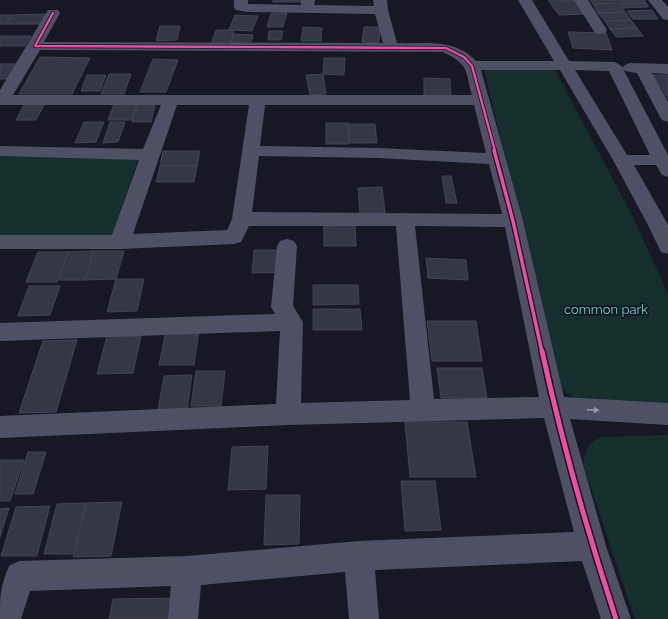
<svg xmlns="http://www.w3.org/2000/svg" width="668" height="619" font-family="Raleway,sans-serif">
  <rect width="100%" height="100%" fill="#181824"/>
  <g fill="#152f2d">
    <path d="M 554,68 L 633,217 L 668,294 L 668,406 L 581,402 L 562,389 L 484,70 Z"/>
    <path d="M 0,156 L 138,159 L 112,236 L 0,236 Z"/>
    <path d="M 668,435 L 668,619 L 635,619 L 583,465 C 586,450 586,445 600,437 Z"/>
  </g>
  <g fill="#363745" stroke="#444356">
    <rect x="273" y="0" width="30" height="2"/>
    <path d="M 548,0 L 575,0 L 586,14 L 559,15 Z"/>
    <path d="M 590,0 L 616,0 L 618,3 L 593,4 Z"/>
    <path d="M 618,0 L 644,0 L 646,3 L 620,4 Z"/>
    <path d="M 618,3 L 625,12 L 598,13 L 593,4 Z"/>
    <path d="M 646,3 L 649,7 L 623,8 L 620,4 Z"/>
    <path d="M 652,10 L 658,19 L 633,19 L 627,11 Z"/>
    <path d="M 625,12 L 631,20 L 605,21 L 598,13 Z"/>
    <path d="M 271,13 L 287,13 L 283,27 L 267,27 Z"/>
    <path d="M 46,14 L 41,24 L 6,24 L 12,15 Z"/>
    <path d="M 0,15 L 12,15 L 6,24 L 0,24 Z"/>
    <path d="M 235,15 L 258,16 L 252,31 L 229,30 Z"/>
    <path d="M 631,20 L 637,28 L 610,29 L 605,21 Z"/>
    <path d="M 160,26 L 180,26 L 177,40 L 156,41 Z"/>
    <path d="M 303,27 L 322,28 L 321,41 L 301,41 Z"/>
    <path d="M 364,27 L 380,27 L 379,43 L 362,42 Z"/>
    <path d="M 637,28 L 643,36 L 616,37 L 610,29 Z"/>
    <path d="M 216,30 L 234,30 L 230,45 L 211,44 Z"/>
    <path d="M 269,31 L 283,31 L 281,40 L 268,40 Z"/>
    <path d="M 568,32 L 606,33 L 612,50 L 573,48 Z"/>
    <path d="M 233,34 L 253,35 L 251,44 L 231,44 Z"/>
    <path d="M 0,36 L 31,36 L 25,46 L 0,46 Z"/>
    <path d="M 40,57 L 90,58 L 72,94 L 19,94 Z"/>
    <path d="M 324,58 L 345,58 L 344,75 L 323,74 Z"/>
    <path d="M 153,59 L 178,60 L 166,92 L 140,92 Z"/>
    <path d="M 0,64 L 20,64 L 11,79 L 0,79 Z"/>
    <path d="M 109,74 L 131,74 L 124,94 L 101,94 Z"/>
    <path d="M 323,74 L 326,94 L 310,95 L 306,75 Z"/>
    <path d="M 87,75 L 106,75 L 100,91 L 81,91 Z"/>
    <path d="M 653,75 L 668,75 L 668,99 Z"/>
    <path d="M 424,78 L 450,79 L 451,97 L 424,96 Z"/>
    <path d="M 26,101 L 46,101 L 36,120 L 16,120 Z"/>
    <path d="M 156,101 L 151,122 L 132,122 L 138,102 Z"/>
    <path d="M 115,102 L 138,102 L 132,120 L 108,120 Z"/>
    <path d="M 84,122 L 104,122 L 96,142 L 75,143 Z"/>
    <path d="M 110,122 L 125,122 L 118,142 L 103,143 Z"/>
    <path d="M 326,123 L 348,123 L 349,144 L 326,144 Z"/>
    <path d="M 349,124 L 375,124 L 377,143 L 350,143 Z"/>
    <path d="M 163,151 L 200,151 L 197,166 L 160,166 Z"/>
    <path d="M 160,166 L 197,166 L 194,182 L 156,182 Z"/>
    <path d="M 442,176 L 451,176 L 457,203 L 446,203 Z"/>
    <path d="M 382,187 L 385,213 L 360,214 L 358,188 Z"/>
    <path d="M 355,225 L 356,246 L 324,246 L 324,226 Z"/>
    <path d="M 254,250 L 282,250 L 281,272 L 252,273 Z"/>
    <path d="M 94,251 L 124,251 L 116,279 L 85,280 Z"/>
    <path d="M 94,251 L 85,280 L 58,280 L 68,252 Z"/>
    <path d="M 38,252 L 68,252 L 57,282 L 26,282 Z"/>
    <path d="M 426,258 L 466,260 L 468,280 L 428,278 Z"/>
    <path d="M 116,279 L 144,279 L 137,311 L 107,312 Z"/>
    <path d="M 313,285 L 358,285 L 359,304 L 313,305 Z"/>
    <path d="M 29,286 L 60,286 L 50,315 L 18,316 Z"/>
    <path d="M 313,309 L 360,309 L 362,330 L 313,330 Z"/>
    <path d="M 427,321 L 476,321 L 482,361 L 432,361 Z"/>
    <path d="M 199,330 L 194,365 L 159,365 L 166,331 Z"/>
    <path d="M 107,336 L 141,336 L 133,373 L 97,374 Z"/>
    <path d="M 77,340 L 56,412 L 19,413 L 43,341 Z"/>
    <path d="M 437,368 L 482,368 L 487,398 L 441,398 Z"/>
    <path d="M 196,371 L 225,371 L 221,406 L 191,406 Z"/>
    <path d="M 192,375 L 187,410 L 158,410 L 164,376 Z"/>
    <path d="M 405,422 L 467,422 L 476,477 L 410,477 Z"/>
    <path d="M 268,446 L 266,489 L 228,490 L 232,447 Z"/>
    <path d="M 28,452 L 46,452 L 33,494 L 15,494 Z"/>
    <path d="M 0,460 L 24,460 L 10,501 L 0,501 Z"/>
    <path d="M 401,481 L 435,481 L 441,530 L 405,531 Z"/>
    <path d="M 266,495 L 300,495 L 299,544 L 264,545 Z"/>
    <path d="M 122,502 L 111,556 L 73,557 L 86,503 Z"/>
    <path d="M 86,503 L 74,554 L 44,554 L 57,504 Z"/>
    <path d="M 50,506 L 37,556 L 1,556 L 16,507 Z"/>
    <path d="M 9,508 L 0,537 L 0,509 Z"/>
    <path d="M 177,598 L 174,619 L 109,619 L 113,599 Z"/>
  </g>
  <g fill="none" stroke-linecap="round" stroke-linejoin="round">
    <g fill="#4e5064" fill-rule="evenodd">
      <path d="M 234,0 L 248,0 L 248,4 L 301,5 L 301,0 L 315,0 L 314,5 L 374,6 L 373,0 L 387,0 L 388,10 L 397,43 C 426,44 455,38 476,61 L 554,61 L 518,0 L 532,0 L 569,61 L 614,62 L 619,64 L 622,67 L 668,155 L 668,177 L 662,175 L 656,165 L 634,165 L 668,225 L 668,254 L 661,252 L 648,225 L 613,160 L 560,70 L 481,70 L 523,221 L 564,397 L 668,403 L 668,425 L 570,419 L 606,546 L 631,619 L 601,619 L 582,561 L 375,570 L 379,619 L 349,619 L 345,572 L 201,585 L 198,619 L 168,619 L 171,586 L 30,591 L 21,619 L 0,619 C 0,596 0,587 9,566 L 19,561 L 187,556 L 359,541 L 574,532 L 544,418 L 288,425 L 0,438 L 0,416 L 276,404 L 280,331 L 0,341 L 0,323 L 275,314 L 271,307 L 277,246 L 280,241 L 287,239 L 294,241 L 297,246 L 293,306 L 303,322 L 301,403 L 410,400 L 396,226 L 249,226 L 241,242 L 234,244 L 120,249 L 0,249 L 0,235 L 112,235 L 139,160 L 0,156 L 0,146 L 143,149 L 161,105 L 0,105 L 0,90 L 48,10 L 58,10 L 60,13 L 44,42 L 383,43 L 375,14 L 247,12 L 236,10 L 234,7 ZM 40,50 L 443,52 C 469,65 465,69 472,95 L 13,95 ZM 575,70 L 609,71 L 650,155 L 627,155 ZM 177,105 L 249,105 L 232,219 L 227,230 L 133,234 ZM 265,105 L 474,105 L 486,153 L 378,148 L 260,146 ZM 259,156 L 378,158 L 489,164 L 502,214 L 252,212 ZM 415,226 L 505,227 L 539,397 L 434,399 Z"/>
      <path d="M 574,0 L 588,0 L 607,30 L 605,33 L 600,34 L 595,33 Z"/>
      <path d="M 648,0 L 662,0 L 668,7 L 668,20 L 663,19 Z"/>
      <path d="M 630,63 L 668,64 L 668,74 L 652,73 L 668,102 L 668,122 L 662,120 L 660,117 L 637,73 L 625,71 L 622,68 L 625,65 Z"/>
    </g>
    <defs>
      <path id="cycleway-far2" d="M 53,13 L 35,46 L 446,48 L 464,57 L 472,66 L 495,151"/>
      <path id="cycleway-far1" d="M 494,150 L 513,221 L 542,352"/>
      <path id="cycleway" d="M 542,351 C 562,442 587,531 616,619"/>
    </defs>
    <use href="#cycleway-far2" stroke="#13122a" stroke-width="4"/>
    <use href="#cycleway-far1" stroke="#13122a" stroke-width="6"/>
    <use href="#cycleway" stroke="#13122a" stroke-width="8"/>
    <use href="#cycleway-far2" stroke="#ef4d9e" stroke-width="2.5"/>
    <use href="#cycleway-far1" stroke="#ef4d9e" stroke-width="3.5"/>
    <use href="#cycleway" stroke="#ef4d9e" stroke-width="5"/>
  </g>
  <defs><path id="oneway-solid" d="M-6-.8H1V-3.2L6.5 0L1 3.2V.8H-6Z"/></defs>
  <use fill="#9697b0" href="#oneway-solid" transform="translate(593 410) rotate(3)"/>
  <g text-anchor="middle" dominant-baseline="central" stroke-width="3.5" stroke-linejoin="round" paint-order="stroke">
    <g font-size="13" fill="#6bdbae" stroke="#13122a">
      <text x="606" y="309">common park</text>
    </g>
  </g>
</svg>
